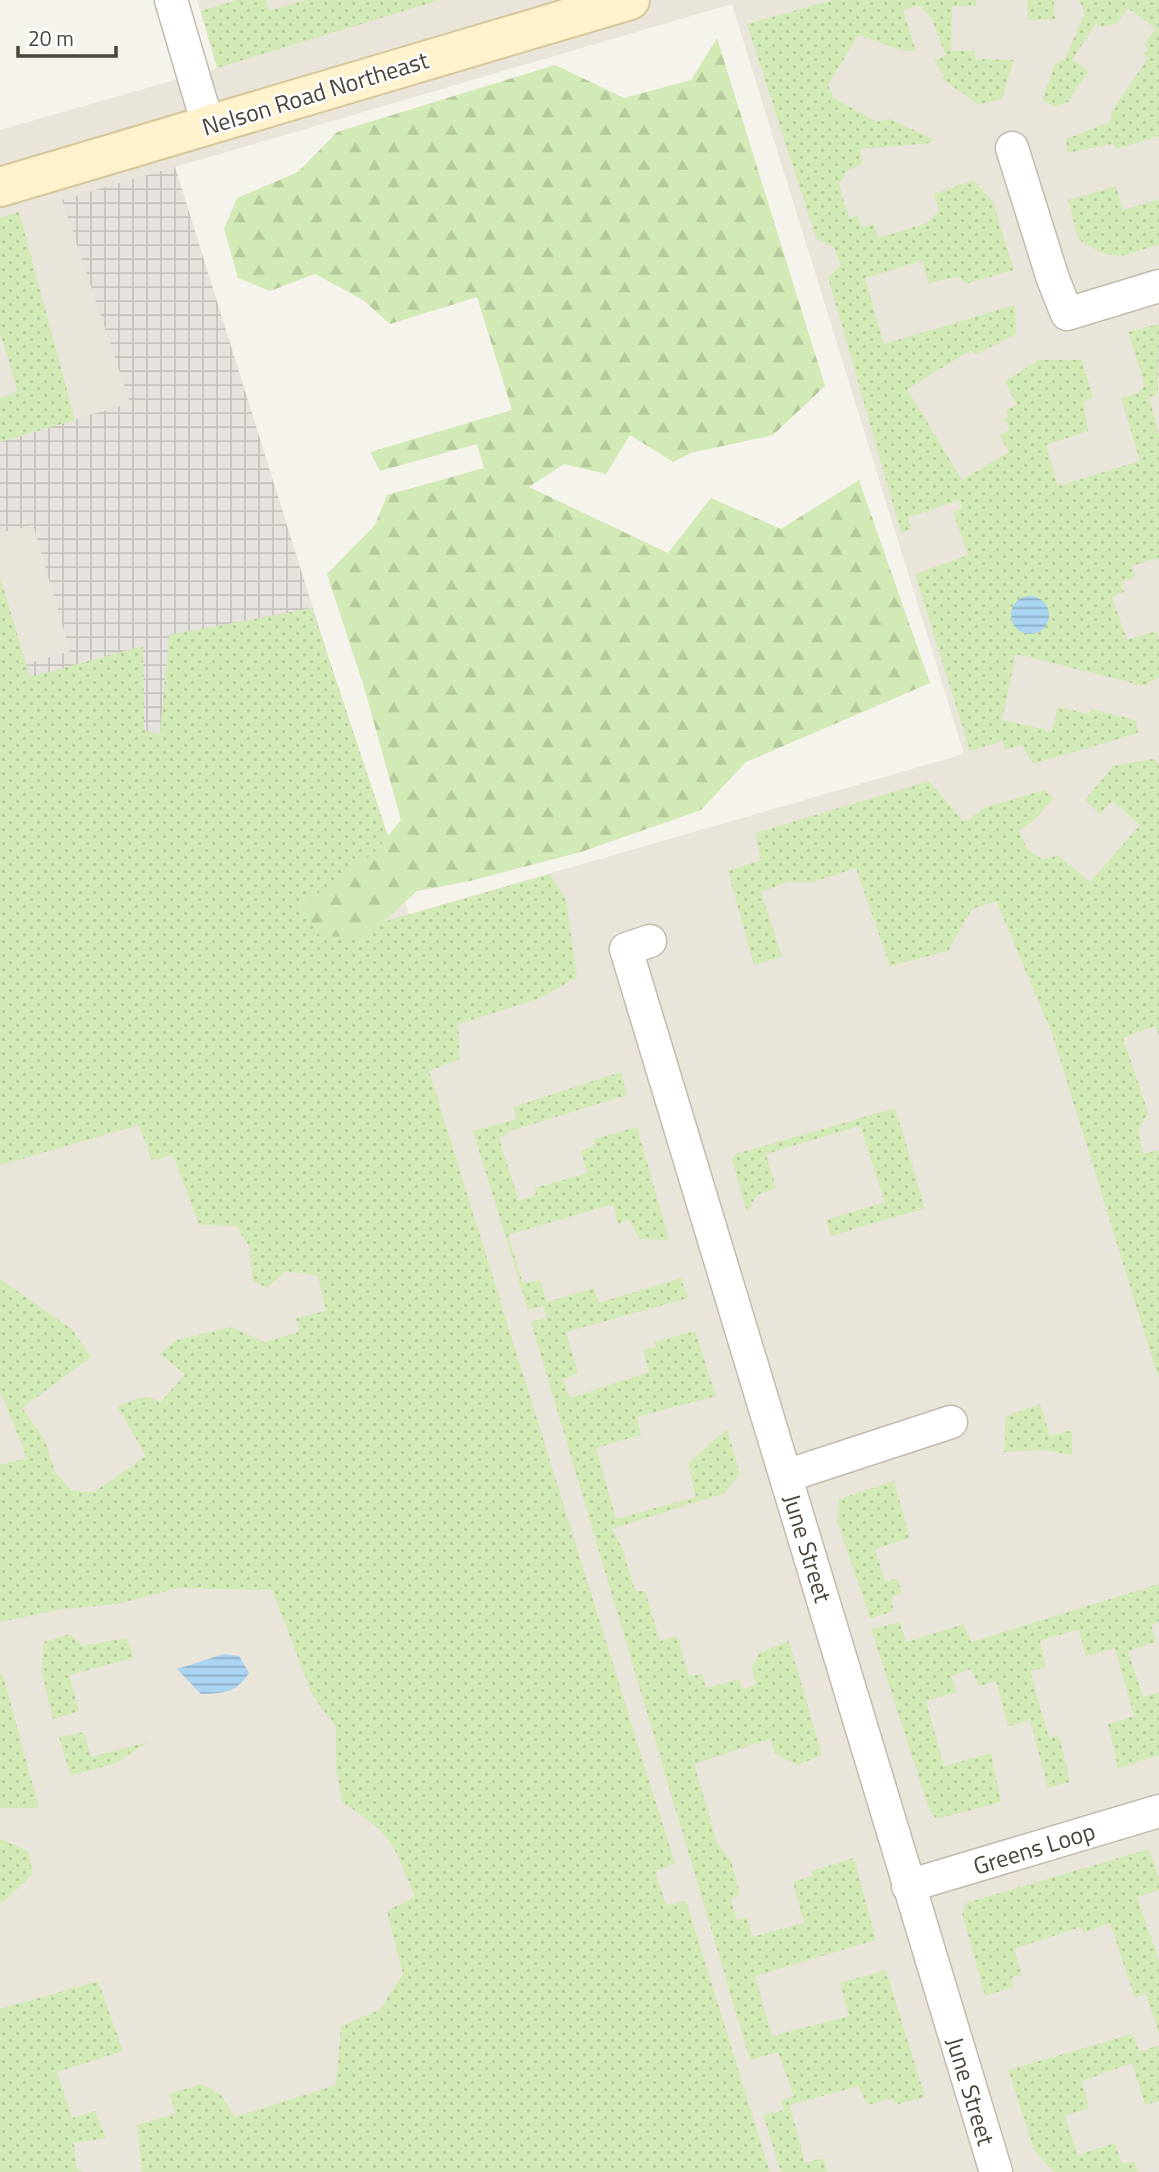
<svg xmlns="http://www.w3.org/2000/svg" width="1159" height="2172" font-family="'Titillium Web',sans-serif">
  <defs>
    <pattern id="industrial-grid" width="8" height="8" patternUnits="userSpaceOnUse" patternTransform="scale(1.75)"><rect width="8" height="8" fill="#e6e2dd"/><path d="M0 4h8M4 0v8" fill="none" stroke="#c7c3be"/></pattern>
    <pattern id="grass-dots" width="8" height="8" patternUnits="userSpaceOnUse" patternTransform="scale(1.75)"><rect width="8" height="8" fill="#d2eab5"/><path d="M2 2h.1M6 6h.1" fill="none" stroke="#b6ca9c" stroke-width="1.8" stroke-linecap="round"/></pattern>
    <pattern id="forest-firs" width="22" height="20" patternUnits="userSpaceOnUse" patternTransform="scale(1.75)"><rect width="22" height="20" fill="#d2eab5"/><path d="M5 1l3.5 6h-7zM16 11l3.5 6h-7z" fill="#b6ca9c"/></pattern>
    <pattern id="water-rules" width="6" height="5" patternUnits="userSpaceOnUse" patternTransform="scale(1.75)"><rect width="6" height="5" fill="#a9d4f2"/><path d="M0 2.5h6" fill="none" stroke="#8caec5"/></pattern>
  </defs>
  <rect width="100%" height="100%" fill="#f6f3ec"/>
  <path fill="#eae5da" fill-rule="evenodd" d="M 197,0 L 1159,0 L 1159,2172 L 0,2172 L 0,130 L 217,68 ZM 732,4 L 964,754 L 409,914 L 175,167 Z"/>
  <path fill="url(#industrial-grid)" d="M 175,167 L 359,757 L 80,841 L 26,664 L 70,651 L 33,525 L 0,533 L 0,442 L 130,403 L 62,200 Z"/>
  <g fill="url(#grass-dots)">
    <path d="M 237,0 L 266,0 L 269,11 L 305,0 L 440,0 L 217,68 L 201,11 Z"/>
    <path d="M 833,0 L 976,0 L 976,6 L 952,6 L 951,51 L 975,51 L 975,59 L 1014,60 L 1002,99 L 979,105 L 941,78 L 944,75 L 934,60 L 946,56 L 932,20 L 919,5 L 903,10 L 916,51 L 904,51 L 858,35 L 828,85 L 834,98 L 876,122 L 890,119 L 933,139 L 932,143 L 861,149 L 862,164 L 848,170 L 839,184 L 849,218 L 858,216 L 862,227 L 874,224 L 878,238 L 927,223 L 939,211 L 934,194 L 974,180 L 993,202 L 1014,270 L 966,284 L 958,276 L 929,284 L 922,261 L 865,278 L 884,344 L 1015,305 L 1016,334 L 975,355 L 971,350 L 907,389 L 962,480 L 1009,452 L 1000,436 L 1010,429 L 1004,419 L 1008,417 L 1006,410 L 1017,405 L 1005,381 L 1039,360 L 1082,360 L 1093,397 L 1084,402 L 1088,431 L 1046,445 L 1058,486 L 1140,461 L 1121,398 L 1138,393 L 1145,385 L 1128,332 L 1159,324 L 1158,394 L 1149,397 L 1159,435 L 1159,558 L 1131,566 L 1135,577 L 1121,582 L 1124,592 L 1112,597 L 1127,640 L 1156,631 L 1159,640 L 1159,677 L 1144,686 L 1016,654 L 1002,720 L 1052,731 L 1058,707 L 1089,714 L 1091,709 L 1136,720 L 1138,733 L 1033,764 L 1022,745 L 1005,750 L 1003,741 L 970,751 L 915,574 L 968,555 L 953,512 L 962,508 L 959,500 L 908,518 L 911,529 L 901,533 L 828,277 L 841,266 L 834,248 L 816,238 L 747,24 Z"/>
    <path d="M 1027,0 L 1054,0 L 1055,19 L 1028,20 Z"/>
    <path d="M 1079,0 L 1159,0 L 1159,136 L 1117,149 L 1112,144 L 1067,153 L 1066,139 L 1110,122 L 1112,111 L 1148,58 L 1144,55 L 1148,49 L 1144,43 L 1156,29 L 1128,8 L 1117,23 L 1102,27 L 1096,23 L 1072,60 L 1089,71 L 1068,102 L 1056,107 L 1042,100 L 1055,64 L 1065,59 L 1085,13 Z"/>
    <path d="M 1116,186 L 1123,210 L 1159,199 L 1159,244 C 1117,258 1117,263 1078,239 L 1068,200 Z"/>
    <path d="M 19,212 L 75,420 L 0,442 L 0,398 L 18,392 L 0,333 L 0,218 Z"/>
    <path d="M 0,577 L 30,677 L 143,646 L 144,730 L 160,734 L 169,635 L 312,608 L 388,836 L 374,853 L 365,939 L 383,922 L 550,874 L 566,899 L 577,977 L 539,999 L 458,1024 L 460,1059 L 429,1071 L 675,1864 L 655,1871 L 666,1905 L 686,1901 L 770,2172 L 142,2172 L 137,2125 L 176,2113 L 169,2094 L 202,2084 L 221,2095 L 235,2117 L 336,2085 L 341,2026 L 380,2010 L 403,1974 L 387,1911 L 415,1897 C 393,1841 393,1836 342,1802 L 336,1767 L 336,1727 L 313,1696 L 272,1590 L 178,1588 L 118,1604 L 63,1609 L 0,1622 L 0,1465 L 27,1458 L 0,1391 L 0,1279 L 73,1330 L 91,1357 L 22,1408 L 44,1438 L 55,1472 L 72,1491 L 94,1492 L 146,1456 L 117,1406 L 146,1396 L 161,1402 L 185,1374 L 160,1354 L 176,1340 L 231,1327 L 264,1342 L 299,1332 L 296,1318 L 326,1311 L 318,1276 L 286,1271 L 267,1288 L 253,1281 L 249,1246 L 236,1226 L 199,1225 L 173,1155 L 152,1160 L 139,1125 L 0,1165 Z"/>
    <path d="M 1153,759 L 1159,764 L 1159,1035 L 1155,1026 L 1123,1038 L 1148,1112 L 1138,1131 L 1143,1154 L 1159,1150 L 1159,1380 L 1052,1033 L 996,901 L 972,909 L 948,951 L 890,966 L 856,868 L 813,882 L 788,882 L 761,892 L 782,957 L 754,965 L 728,871 L 761,860 L 755,833 L 929,781 L 964,822 L 986,807 L 1045,790 L 1053,799 L 1035,819 L 1019,831 L 1027,849 L 1043,860 L 1058,855 L 1090,882 L 1140,825 L 1112,801 L 1100,814 L 1085,800 L 1113,766 Z"/>
    <path d="M 621,1072 L 627,1095 L 510,1131 L 499,1139 L 519,1201 L 536,1194 L 535,1188 L 587,1173 L 581,1150 L 595,1146 L 594,1139 L 637,1127 L 669,1240 L 639,1239 L 629,1219 L 618,1224 L 613,1204 L 508,1235 L 523,1283 L 540,1280 L 547,1302 L 594,1288 L 599,1303 L 681,1278 L 688,1298 L 566,1332 L 578,1373 L 563,1379 L 570,1398 L 649,1372 L 643,1350 L 655,1347 L 654,1342 L 695,1331 L 716,1396 L 637,1417 L 641,1435 L 596,1448 L 616,1519 L 696,1497 L 688,1463 L 727,1429 L 740,1474 L 725,1493 L 612,1529 L 623,1550 L 635,1591 L 645,1591 L 660,1641 L 677,1636 L 689,1676 L 702,1674 L 706,1688 L 739,1679 L 742,1689 L 756,1685 L 752,1668 L 759,1653 L 789,1641 L 822,1755 L 798,1765 L 775,1754 L 770,1739 L 694,1764 L 717,1842 L 731,1861 L 740,1894 L 731,1899 L 737,1920 L 747,1917 L 752,1937 L 804,1923 L 793,1882 L 813,1876 L 812,1871 L 854,1858 L 876,1940 L 755,1976 L 772,2036 L 849,2016 L 840,1983 L 886,1970 L 925,2097 L 895,2105 L 893,2098 L 867,2105 L 859,2086 L 790,2105 L 805,2163 L 823,2158 L 828,2172 L 781,2172 L 763,2115 L 784,2110 L 781,2100 L 794,2096 L 778,2052 L 750,2060 L 531,1322 L 547,1317 L 543,1306 L 528,1310 L 473,1131 L 517,1119 L 513,1107 Z"/>
    <path d="M 895,1108 L 925,1208 L 831,1236 L 826,1220 L 885,1202 L 860,1126 L 766,1154 L 776,1188 L 757,1195 L 747,1212 L 732,1159 L 736,1154 Z"/>
    <path d="M 1040,1404 L 1050,1436 L 1072,1430 L 1072,1455 L 1044,1450 L 1004,1452 L 1006,1416 Z"/>
    <path d="M 894,1481 L 910,1538 L 875,1549 L 885,1582 L 897,1578 L 902,1593 L 892,1597 L 893,1611 L 870,1619 L 837,1520 L 839,1499 Z"/>
    <path d="M 1159,1584 L 1159,1621 L 1151,1625 L 1156,1642 L 1128,1651 L 1143,1697 L 1159,1692 L 1159,1755 L 1118,1768 L 1108,1724 L 1134,1716 L 1115,1648 L 1086,1656 L 1079,1629 L 1040,1641 L 1046,1667 L 1030,1671 L 1049,1738 L 1059,1736 L 1070,1782 L 1048,1788 L 1030,1720 L 1008,1726 L 996,1681 L 979,1686 L 971,1669 L 951,1676 L 957,1692 L 926,1701 L 944,1766 L 991,1753 L 1001,1802 L 936,1819 L 929,1809 L 871,1629 L 900,1622 L 906,1642 L 964,1624 L 971,1642 Z"/>
    <path d="M 70,1634 L 83,1646 L 127,1638 L 134,1658 L 69,1675 L 79,1711 L 53,1719 L 41,1669 L 44,1642 Z"/>
    <path d="M 0,1673 L 3,1675 L 39,1808 L 0,1808 Z"/>
    <path d="M 84,1732 L 91,1757 L 148,1742 L 116,1763 L 71,1776 L 59,1737 Z"/>
    <path d="M 0,1839 L 28,1851 L 33,1874 L 0,1905 Z"/>
    <path d="M 1149,1849 L 1159,1878 L 1159,1890 L 1137,1897 L 1159,1961 L 1159,2034 L 1146,1993 L 1135,1998 L 1110,1923 L 1084,1933 L 1081,1927 L 1014,1949 L 1022,1974 L 1011,1978 L 1014,1987 L 985,1996 L 962,1913 L 966,1903 Z"/>
    <path d="M 98,1981 L 123,2051 L 57,2072 L 72,2118 L 95,2111 L 106,2138 L 74,2143 L 77,2170 L 85,2172 L 0,2172 L 0,2009 Z"/>
    <path d="M 1132,2034 L 1140,2052 L 1159,2045 L 1159,2101 L 1145,2105 L 1132,2063 L 1082,2081 L 1089,2108 L 1065,2116 L 1078,2155 L 1115,2143 L 1122,2164 L 1134,2161 L 1138,2172 L 1054,2172 L 1034,2150 L 1008,2070 Z"/>
  </g>
  <path fill="url(#forest-firs)" d="M 717,38 L 825,386 L 773,435 L 691,453 L 673,462 L 630,435 L 606,474 L 564,464 L 529,487 L 668,553 L 711,498 L 781,529 L 859,480 L 930,683 L 746,762 L 701,810 L 581,852 L 466,882 L 417,891 L 365,939 L 319,935 L 302,905 L 374,853 L 401,820 L 364,687 L 327,574 L 375,525 L 387,495 L 484,468 L 477,444 L 380,471 L 370,452 L 512,410 L 477,297 L 390,324 L 363,300 L 315,274 L 270,291 L 238,278 L 224,229 L 237,198 L 298,172 L 337,132 L 555,65 L 624,98 L 691,80 Z"/>
  <g fill="url(#water-rules)">
    <circle cx="1030" cy="615" r="19"/>
    <path d="M 224,1654 L 239,1656 L 249,1673 C 236,1693 224,1693 201,1694 L 177,1669 Z"/>
  </g>
  <g fill="none" stroke-linecap="round" stroke-linejoin="round">
    <defs>
      <g id="street">
        <path d="M 171,0 L 208,125"/>
        <path d="M 1012,148 L 1053,279 L 1067,314 L 1159,286"/>
        <path d="M 650,941 L 626,949 L 996,2172"/>
        <path d="M 786,1476 L 951,1422"/>
        <path d="M 908,1886 L 1159,1811"/>
      </g>
      <path id="secondary" d="M 0,187 L 630,0"/>
    </defs>
    <use href="#street" stroke="#c2bbae" stroke-width="35"/>
    <use href="#secondary" stroke="#d6c79b" stroke-width="42"/>
    <use href="#street" stroke="#fff" stroke-width="32"/>
    <use href="#secondary" stroke="#fff3cd" stroke-width="38"/>
  </g>
  <g text-anchor="middle" dominant-baseline="central" stroke-width="5" stroke-linejoin="round" paint-order="stroke">
    <g font-size="24" fill="#4b4439" stroke="#fff">
      <text transform="translate(315 93) rotate(-17)">Nelson Road Northeast</text>
      <text transform="translate(808 1548) rotate(73)">June Street</text>
      <text transform="translate(1034 1848) rotate(-17)">Greens Loop</text>
      <text transform="translate(971 2091) rotate(73)">June Street</text>
    </g>
  </g>
  <path d="M18 46v10h98v-10" fill="none" stroke="#4b4439" stroke-width="3.5"/>
  <text x="28" y="46" font-size="21" fill="#4b4439" stroke="#ffffff" stroke-width="5" paint-order="stroke">20 m</text>
</svg>
